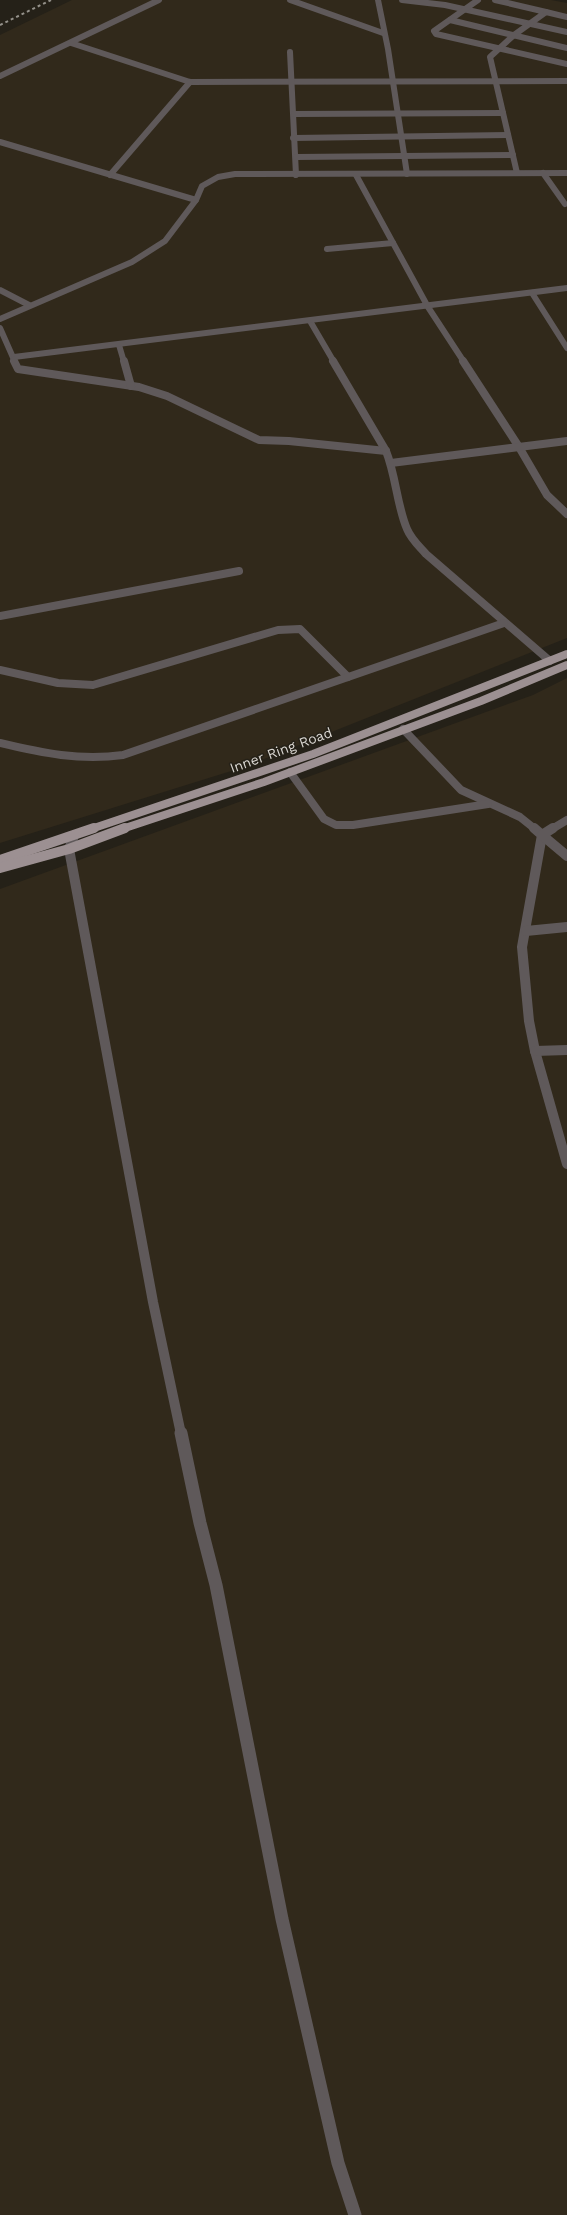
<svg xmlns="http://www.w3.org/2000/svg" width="567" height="2215" font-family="'Work Sans',sans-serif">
  <rect width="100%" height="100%" fill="#252118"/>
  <g fill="#31291b">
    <path d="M 72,0 L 551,0 L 567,3 L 567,638 L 244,767 L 0,843 L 0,35 Z"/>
    <path d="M 567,678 L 567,2215 L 0,2215 L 0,889 L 533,695 Z"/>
  </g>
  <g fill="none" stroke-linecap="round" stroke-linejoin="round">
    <g stroke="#5f595a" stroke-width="6">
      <path d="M 290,0 L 383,33"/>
      <path d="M 378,0 L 388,49 L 407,174"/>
      <path d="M 402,0 L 445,5 L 567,32"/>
      <path d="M 478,0 L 434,31 L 436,34 L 567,64"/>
      <path d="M 495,0 L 546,12 L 514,35 L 490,57 L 517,173"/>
      <path d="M 546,12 L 567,17"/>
      <path d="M 450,20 L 567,48"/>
      <path d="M 71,43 L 190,82 L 567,81"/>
      <path d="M 290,52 L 296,175"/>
      <path d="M 0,76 L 159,0"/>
      <path d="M 294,114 L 503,113"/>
      <path d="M 293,138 L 508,135"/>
      <path d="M 0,142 L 196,200"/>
      <path d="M 296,157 L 513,155"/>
      <path d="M 543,173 L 565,204"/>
      <path d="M 110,175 L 190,82"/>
      <path d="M 356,175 L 428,307 L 464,362"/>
      <path d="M 327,249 L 393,243"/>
      <path d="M 0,290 L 29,305"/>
      <path d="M 532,293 L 567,348"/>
      <path d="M 0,319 L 132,262 L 165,241 L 196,200 L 202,186 L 218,177 L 235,174 L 567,173"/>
      <path d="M 310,321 L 334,362"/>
      <path d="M 0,328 L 15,362"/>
      <path d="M 119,345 L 124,362"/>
      <path d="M 14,357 L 567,288"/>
    </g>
    <g stroke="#5f595a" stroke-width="8">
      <path d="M 14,361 L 18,369 L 139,387 L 167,396 L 259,440 L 289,441 L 386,451"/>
      <path d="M 124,361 L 131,386"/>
      <path d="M 333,361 L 386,451 C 396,476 397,506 407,529 C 411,539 419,546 426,554 L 550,661"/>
      <path d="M 463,361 L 519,447 L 547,495 L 567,514"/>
      <path d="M 391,463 L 567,441"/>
      <path d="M 0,616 L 239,571"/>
      <path d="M 0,670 L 58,683 L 93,685 L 278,630 L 300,629 L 348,677"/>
      <path d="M 403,729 L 461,790 L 520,817 L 535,829"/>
      <path d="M 0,743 C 42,753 80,761 123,755 L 504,623"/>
      <path d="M 290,772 L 324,819 L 336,825 L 353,825 L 488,804"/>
      <path d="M 552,829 L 567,820"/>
    </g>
    <g stroke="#5f595a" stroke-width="10">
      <path d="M 534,828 L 542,835 L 522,947 L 529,1021 L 535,1051 L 567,1164"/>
      <path d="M 553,828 L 542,835 L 567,856"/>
      <path d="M 74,836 L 69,849 L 153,1302 L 181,1434"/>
      <path d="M 526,931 L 567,927"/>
      <path d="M 535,1051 L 567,1050"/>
    </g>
    <path stroke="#5f595a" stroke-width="13" d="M 181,1433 L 200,1523 L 216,1585 L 282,1919 L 338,2163 L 355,2215"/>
    <g stroke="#9c9092" stroke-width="8">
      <path d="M 91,829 L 313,754 L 567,654"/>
      <path d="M 122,829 L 264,782 L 481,701 L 567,665"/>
    </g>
    <g stroke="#9c9092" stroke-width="10">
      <path d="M 0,860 L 94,828"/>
      <path d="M 0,868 L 69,849 L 125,828"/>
    </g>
    <path stroke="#94918a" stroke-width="2" stroke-dasharray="3 3" stroke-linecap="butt" d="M 0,25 L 51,0"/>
  </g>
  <g text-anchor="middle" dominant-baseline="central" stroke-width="3" stroke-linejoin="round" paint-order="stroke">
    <g font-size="14" fill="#dad7d2" stroke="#252118">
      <text transform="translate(281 750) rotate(-20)">Inner Ring Road</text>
    </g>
  </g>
</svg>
